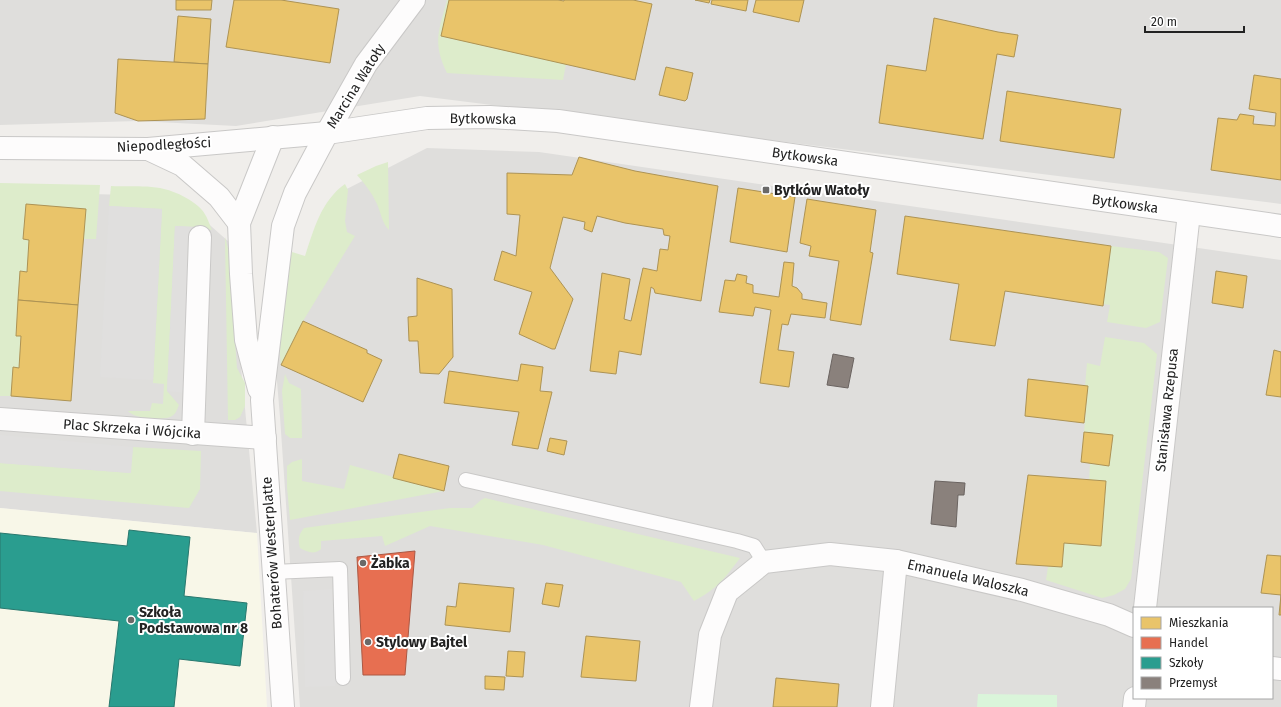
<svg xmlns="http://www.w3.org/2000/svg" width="1281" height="707" font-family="'Fira Sans',sans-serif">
  <rect width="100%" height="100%" fill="#f0eeeb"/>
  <g fill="#dfdedc" fill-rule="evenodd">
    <path d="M 0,0 L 1281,0 L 1281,204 L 420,96 L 236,126 L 138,121 L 0,125 Z"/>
    <path d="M 427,148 L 539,152 L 1281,260 L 1281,707 L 300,707 L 280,417 L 275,358 L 337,194 ZM 1134,608 L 1272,608 L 1272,698 L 1134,698 Z"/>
    <path d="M 0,192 L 177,196 L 229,242 L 257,533 L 0,508 Z"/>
  </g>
  <path fill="#f8f7e8" d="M 0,508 L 257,533 L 267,707 L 0,707 Z"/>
  <g fill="#ddeccb">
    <path d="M 447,0 L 449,0 L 441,36 L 566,64 L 563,80 L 447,73 C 432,42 439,31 447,0 Z"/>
    <path d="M 388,162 L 389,230 C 382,223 381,213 377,204 C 372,193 365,184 357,175 L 376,166 Z"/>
    <path d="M 0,183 L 100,185 L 96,239 L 83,239 L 85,209 L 26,204 L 23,239 L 29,240 L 27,272 L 20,271 L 16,336 L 21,336 L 19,368 L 13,368 L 11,396 L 0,396 Z"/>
    <path d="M 345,184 L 348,190 L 345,221 L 347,232 L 355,236 L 303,321 L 281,365 L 278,337 L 284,284 L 292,252 L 305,256 C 314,229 321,201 345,184 Z"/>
    <path d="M 111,186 C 127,187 149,185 164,189 C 177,192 193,200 202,210 C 207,216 209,223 212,230 L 196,227 L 175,226 L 167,391 L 179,405 C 177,409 176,414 172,416 C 164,421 134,419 128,411 L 150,411 L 152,403 L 163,404 L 164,384 L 153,383 L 162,209 L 109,206 Z"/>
    <path d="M 225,237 L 228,248 L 237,368 L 245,383 L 245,406 L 240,417 L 235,420 L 228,420 Z"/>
    <path d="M 1111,246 L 1159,252 L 1168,258 L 1160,322 L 1146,328 L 1107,322 L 1110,305 L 1103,304 Z"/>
    <path d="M 1105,337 L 1144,343 L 1157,354 L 1131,579 L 1125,589 L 1114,595 L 1102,598 L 1046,580 L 1048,567 L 1062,567 L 1064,543 L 1101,546 L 1106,481 L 1089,480 L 1090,464 L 1109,466 L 1113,436 L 1084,432 L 1088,386 L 1085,386 L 1087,363 L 1100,366 Z"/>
    <path d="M 285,374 L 289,383 L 301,389 L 302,438 L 290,438 L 285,434 L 282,391 Z"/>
    <path d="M 133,447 L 201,451 L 200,489 L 189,508 L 0,491 L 0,463 L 130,473 Z"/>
    <path d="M 302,459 L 302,481 L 344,489 L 350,465 L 444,491 L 290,520 L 287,487 L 287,466 L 292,462 Z"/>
    <path d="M 485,498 L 740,558 C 725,578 717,589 694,601 L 681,582 L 543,545 L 430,526 L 385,546 L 382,536 L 321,541 L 321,549 C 315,555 307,552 300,548 C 298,540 298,535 304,528 L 450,508 L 472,508 L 481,500 Z"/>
  </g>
  <path fill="#daf5da" d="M 978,694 L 1057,695 L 1057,707 L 977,707 Z"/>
  <g fill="#e0dfde">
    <path d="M 109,206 L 162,209 L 153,380 L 100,377 Z"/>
    <path d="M 175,226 L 196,227 L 187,393 L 167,391 Z"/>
    <path d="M 0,435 L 133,447 L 131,473 L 0,463 Z"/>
    <path d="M 332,589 L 336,686 L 305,687 L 303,591 Z"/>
  </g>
  <g fill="#e9c46a" stroke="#ad9354">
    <path d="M 176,0 L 212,0 L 211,10 L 176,10 Z"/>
    <path d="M 234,0 L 281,0 L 339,9 L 330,63 L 226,47 Z"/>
    <path d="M 449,0 L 558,0 L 564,1 L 564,0 L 633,0 L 652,4 L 635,80 L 441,36 Z"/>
    <path d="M 695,0 L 710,0 L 709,3 Z"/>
    <path d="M 712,0 L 748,0 L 746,11 L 711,4 Z"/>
    <path d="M 756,0 L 804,0 L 799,22 L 753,12 Z"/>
    <path d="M 178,16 L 211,19 L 208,64 L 174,62 Z"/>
    <path d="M 934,18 L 998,32 L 1018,35 L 1014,57 L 997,54 L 983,139 L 879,123 L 887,65 L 926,71 Z"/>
    <path d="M 118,59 L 208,64 L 205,119 L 138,121 L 115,113 Z"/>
    <path d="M 666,67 L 693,73 L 687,99 L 685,101 L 659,95 Z"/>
    <path d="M 1254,75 L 1281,79 L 1281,180 L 1211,170 L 1218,118 L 1237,120 L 1240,114 L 1254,116 L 1253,124 L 1275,126 L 1276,113 L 1249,109 Z"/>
    <path d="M 1007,91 L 1121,109 L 1114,158 L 1000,141 Z"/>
    <path d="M 579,157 L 635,171 L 718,186 L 701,301 L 655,293 L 654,289 L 651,287 L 641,355 L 619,351 L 616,374 L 590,371 L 602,273 L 630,279 L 624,319 L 631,321 L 643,268 L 657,271 L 660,249 L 668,250 L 670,236 L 664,235 L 663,229 L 625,223 L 597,216 L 592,232 L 584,229 L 585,222 L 563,217 L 550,268 L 573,299 L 555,349 L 552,349 L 519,334 L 532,292 L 494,280 L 502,251 L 516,256 L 520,215 L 507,214 L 507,173 L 572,175 Z"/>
    <path d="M 738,188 L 795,197 L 787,252 L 730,242 Z"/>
    <path d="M 807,199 L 876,210 L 870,252 L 873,253 L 861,325 L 830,320 L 839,261 L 809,256 L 811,246 L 800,243 Z"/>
    <path d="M 26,204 L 86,209 L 78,305 L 18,300 L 20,271 L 27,272 L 29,240 L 23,239 Z"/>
    <path d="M 905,216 L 1111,246 L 1103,306 L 1005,291 L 995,346 L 950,340 L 959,284 L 897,274 Z"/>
    <path d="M 784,262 L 794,263 L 792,286 L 797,288 L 802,294 L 802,299 L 827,303 L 825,318 L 791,314 L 788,325 L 782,324 L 778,350 L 794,352 L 789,387 L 760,383 L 771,310 L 755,307 L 753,316 L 719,312 L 725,280 L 735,281 L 737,274 L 747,276 L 746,283 L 753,285 L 753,293 L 779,297 Z"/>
    <path d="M 1216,271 L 1247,276 L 1243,308 L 1212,303 Z"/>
    <path d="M 417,278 L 452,289 L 453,357 L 439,374 L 420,373 L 418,341 L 409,341 L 408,317 L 417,316 Z"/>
    <path d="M 18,300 L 78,305 L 71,401 L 11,396 L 13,367 L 19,368 L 21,336 L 16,336 Z"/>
    <path d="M 303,321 L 367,350 L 367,353 L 382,360 L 363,402 L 281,365 Z"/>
    <path d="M 1274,350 L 1281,352 L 1281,397 L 1266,395 Z"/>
    <path d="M 521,364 L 543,367 L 540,391 L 552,392 L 538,449 L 512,445 L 519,412 L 444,403 L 449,371 L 518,381 Z"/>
    <path d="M 1028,379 L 1088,386 L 1084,423 L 1025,416 Z"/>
    <path d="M 1084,432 L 1113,435 L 1109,466 L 1081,462 Z"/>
    <path d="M 550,438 L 567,441 L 564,455 L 547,451 Z"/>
    <path d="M 399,454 L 449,466 L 444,491 L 393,478 Z"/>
    <path d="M 1028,475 L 1106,481 L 1101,546 L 1064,543 L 1062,567 L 1016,564 Z"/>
    <path d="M 1267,555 L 1281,556 L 1281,615 L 1279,615 L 1281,595 L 1261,593 Z"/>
    <path d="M 459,583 L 514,588 L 510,632 L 445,625 L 447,606 L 456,607 Z"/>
    <path d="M 546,583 L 563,585 L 559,607 L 542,604 Z"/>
    <path d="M 586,636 L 640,641 L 636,681 L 581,677 Z"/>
    <path d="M 508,651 L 525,652 L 523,677 L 506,676 Z"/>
    <path d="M 485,676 L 505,677 L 504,690 L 485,689 Z"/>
    <path d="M 776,678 L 839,684 L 837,707 L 773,707 Z"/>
  </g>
  <path fill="#e76f51" stroke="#ac5843" d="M 415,551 L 405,675 L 363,675 L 357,557 Z"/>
  <path fill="#2a9d8f" stroke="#28786e" d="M 129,530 L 190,537 L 184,596 L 247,603 L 240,666 L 179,659 L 174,707 L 109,707 L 119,621 L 0,608 L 0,533 L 127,546 Z"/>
  <g fill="#8a817c" stroke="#6b6461">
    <path d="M 833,354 L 854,358 L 848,388 L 827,385 Z"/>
    <path d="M 935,481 L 965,483 L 964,495 L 958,495 L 956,527 L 931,524 Z"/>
  </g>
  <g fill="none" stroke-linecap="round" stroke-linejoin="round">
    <defs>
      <g id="service">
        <path d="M 466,480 L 737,541 L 754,546 L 764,562"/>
        <path d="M 273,572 L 340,569 L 343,678"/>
      </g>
      <g id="minor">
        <path d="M 148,149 L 182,165 L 219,197 L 239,223"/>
        <path d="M 259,389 L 246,340 L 241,274 L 239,223 L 273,137"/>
        <path d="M 0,419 L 265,438"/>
        <path d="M 193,434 L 200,237"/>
        <path d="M 1145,608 L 1189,213"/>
        <path d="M 1272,668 L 1281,669"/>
        <path d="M 283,707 L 262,400 L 283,226 L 295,193 L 327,133 L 366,64 L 414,0"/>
        <path d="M 701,707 L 710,635 L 727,592 L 764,562 L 830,554 L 896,561"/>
        <path d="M 882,707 L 896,561 L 1022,590 L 1109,615 L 1134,626"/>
        <path d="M 1134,707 L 1135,698"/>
      </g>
      <path id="tertiary" d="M 0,148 L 148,149 L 327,133 L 427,118 L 490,117 L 558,121 L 1281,226"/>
    </defs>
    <use href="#service" stroke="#c9c8c7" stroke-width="16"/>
    <use href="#minor" stroke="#c9c8c7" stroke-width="24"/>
    <use href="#tertiary" stroke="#c9c8c7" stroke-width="24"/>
    <use href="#service" stroke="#fdfcfc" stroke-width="14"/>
    <use href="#minor" stroke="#fdfcfc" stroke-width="22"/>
    <use href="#tertiary" stroke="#fdfcfc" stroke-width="22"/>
  </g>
  <g fill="#6a6968" stroke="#fff" stroke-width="1.5">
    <rect x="762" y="186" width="8" height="8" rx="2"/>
    <circle cx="363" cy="563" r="4"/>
    <circle cx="131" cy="620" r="4"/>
    <circle cx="368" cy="642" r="4"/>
  </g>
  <g text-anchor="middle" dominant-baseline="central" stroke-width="4" stroke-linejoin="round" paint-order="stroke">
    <g font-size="14" fill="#222" stroke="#fff">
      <text transform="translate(356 86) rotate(-58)">Marcina Watoły</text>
      <text transform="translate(483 119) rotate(1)">Bytkowska</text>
      <text transform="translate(164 145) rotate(-3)">Niepodległości</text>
      <text transform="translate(805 157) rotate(8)">Bytkowska</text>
      <text transform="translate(1125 204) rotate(8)">Bytkowska</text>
      <text transform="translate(1167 410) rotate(-84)">Stanisława Rzepusa</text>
      <text transform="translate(132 429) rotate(4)">Plac Skrzeka i Wójcika</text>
      <text transform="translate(272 553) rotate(-94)">Bohaterów Westerplatte</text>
      <text transform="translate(968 578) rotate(13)">Emanuela Waloszka</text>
    </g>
    <g font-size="14" font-weight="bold" fill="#222" stroke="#fff" text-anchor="start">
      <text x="774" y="190">Bytków Watoły</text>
      <text x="371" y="563">Żabka</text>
      <text x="139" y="612">Szkoła<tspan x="139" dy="16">Podstawowa nr 8</tspan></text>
      <text x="376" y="642">Stylowy Bajtel</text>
    </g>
  </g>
  <rect x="1133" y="607" width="140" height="92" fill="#ffffff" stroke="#a7a7a7"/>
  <rect x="1141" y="617" width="20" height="12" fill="#e9c46a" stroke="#a7a7a7"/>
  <text x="1169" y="627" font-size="12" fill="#222222">Mieszkania</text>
  <rect x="1141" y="637" width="20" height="12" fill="#e76f51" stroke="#a7a7a7"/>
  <text x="1169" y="647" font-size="12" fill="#222222">Handel</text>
  <rect x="1141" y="657" width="20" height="12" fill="#2a9d8f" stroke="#a7a7a7"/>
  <text x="1169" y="667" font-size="12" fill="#222222">Szkoły</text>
  <rect x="1141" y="677" width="20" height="12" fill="#8a817c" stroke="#a7a7a7"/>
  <text x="1169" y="687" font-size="12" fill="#222222">Przemysł</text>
  <path d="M1145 26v6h99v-6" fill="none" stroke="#222222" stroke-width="2"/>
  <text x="1151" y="26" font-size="12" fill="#222222" stroke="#ffffff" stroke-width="3" paint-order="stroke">20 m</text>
</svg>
